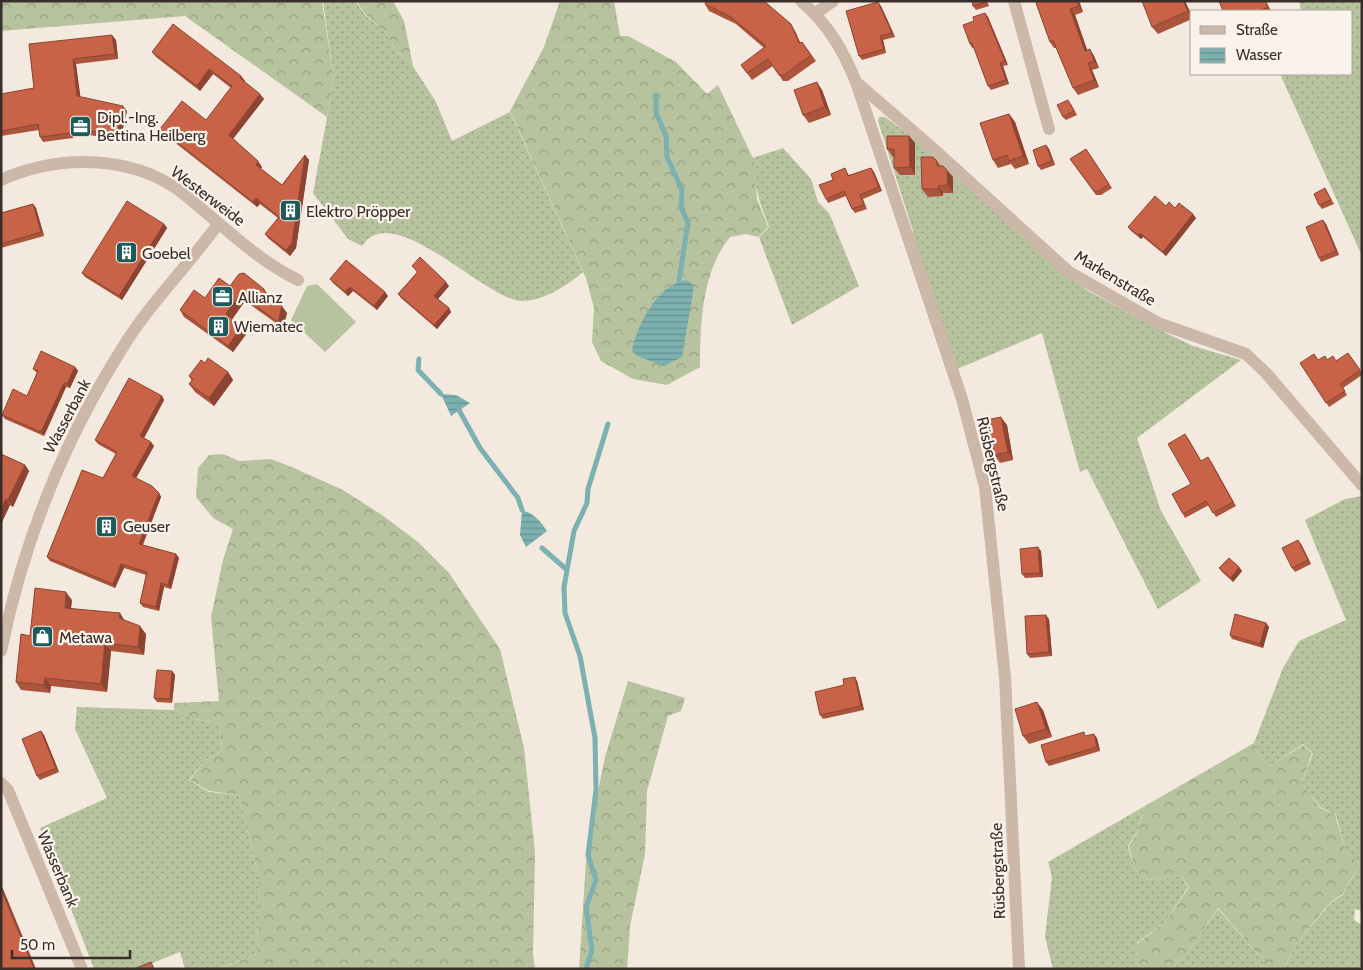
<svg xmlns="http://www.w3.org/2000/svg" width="1363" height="970" font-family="Cabin,sans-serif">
  <defs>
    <pattern id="grass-dots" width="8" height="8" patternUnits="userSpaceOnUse" patternTransform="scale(1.25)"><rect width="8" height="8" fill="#b7c39e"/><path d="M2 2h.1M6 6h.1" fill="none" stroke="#969f81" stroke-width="1.8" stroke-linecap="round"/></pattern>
    <pattern id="forest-crowns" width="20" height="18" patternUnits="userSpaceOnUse" patternTransform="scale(1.25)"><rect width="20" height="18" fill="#b7c39e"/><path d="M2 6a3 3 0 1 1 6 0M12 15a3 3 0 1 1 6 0" fill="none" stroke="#969f81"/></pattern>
    <pattern id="water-rules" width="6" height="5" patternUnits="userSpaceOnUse" patternTransform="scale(1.25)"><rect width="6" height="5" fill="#7cb0b1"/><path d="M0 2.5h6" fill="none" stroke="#679090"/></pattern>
  </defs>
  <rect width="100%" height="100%" fill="#f3e9de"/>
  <g fill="url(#grass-dots)">
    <path d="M 323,1 L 356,1 L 364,14 L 386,33 L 396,50 L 413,66 L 436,102 L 452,141 L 510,112 L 583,272 C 568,285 543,301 522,301 C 486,301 392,197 362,246 L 348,239 L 313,193 L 334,80 Z"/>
    <path d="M 1299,1 L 1360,1 L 1362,4 L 1362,256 L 1280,74 L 1352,74 L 1352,11 L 1301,11 Z"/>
    <path d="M 879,117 L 885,117 L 932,152 L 1066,275 L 1090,292 L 1162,331 L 1193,346 L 1241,360 L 1137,438 L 1161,511 L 1201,581 L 1158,609 L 1087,469 L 1080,472 L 1042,333 L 957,369 L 914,245 L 913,231 L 878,121 Z"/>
    <path d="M 783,148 L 811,179 L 818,202 L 829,213 L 859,286 L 792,325 L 759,237 L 769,227 C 760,204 753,183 753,158 Z"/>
    <path d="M 1362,496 L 1362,911 L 1355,909 L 1354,920 L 1362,925 L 1362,969 L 1284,969 L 1296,944 L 1329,905 L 1343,894 L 1360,864 L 1346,851 L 1336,815 L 1320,807 L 1302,783 L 1313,753 L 1303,744 L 1268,767 L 1254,743 L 1283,668 L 1299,641 L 1346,620 L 1305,520 L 1345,499 Z"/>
    <path d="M 77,707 L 174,710 L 195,719 L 220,724 L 222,751 L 204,761 L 189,780 L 209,792 L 239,795 L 259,878 L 257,954 L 217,969 L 185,969 L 180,952 L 138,969 L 94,969 L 40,828 L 107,798 L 75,729 Z"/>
    <path d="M 1145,806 L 1137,832 L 1128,846 L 1135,870 L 1147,880 L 1181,876 L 1188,887 L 1165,922 L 1137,943 L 1138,969 L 1053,969 L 1045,937 L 1052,877 L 1048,862 Z"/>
    <path d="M 1218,909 L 1264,961 L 1261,969 L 1171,969 L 1190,950 Z"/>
  </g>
  <g fill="url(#forest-crowns)">
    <path d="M 1,1 L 322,1 L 334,80 L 327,117 L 185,16 L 1,31 Z"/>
    <path d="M 357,1 L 393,1 L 404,21 L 413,66 L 396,50 L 386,33 L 364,13 Z"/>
    <path d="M 560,1 L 614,1 L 620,36 L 628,36 L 676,62 L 707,94 L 718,85 L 753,158 L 757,199 L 768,227 L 758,237 L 746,234 L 730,237 C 702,271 700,324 700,367 L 667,385 L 633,379 L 601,361 L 592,342 L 594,308 L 586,278 L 510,111 L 544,47 Z"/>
    <path d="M 223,454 L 239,461 L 271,459 L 294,468 L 343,490 L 382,515 L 418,542 L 449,573 L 500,649 L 524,748 L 535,852 L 533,955 L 535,969 L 218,969 L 257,954 L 259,878 L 239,795 L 209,791 L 190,780 L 204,761 L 222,751 L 220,724 L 195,719 L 174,710 L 174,703 L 219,701 L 211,617 L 223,560 L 233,529 L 213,518 L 196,497 L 198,468 L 209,455 Z"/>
    <path d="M 628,681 L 685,698 L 681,711 L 668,716 L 647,791 L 645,854 L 630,926 L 627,969 L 579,969 L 587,846 L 605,757 Z"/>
    <path d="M 1254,743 L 1268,767 L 1303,745 L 1312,753 L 1302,783 L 1320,808 L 1335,815 L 1346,851 L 1360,864 L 1343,893 L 1328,905 L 1296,944 L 1284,969 L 1261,969 L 1264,961 L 1218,908 L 1190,950 L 1171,969 L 1138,969 L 1137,944 L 1165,922 L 1189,887 L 1181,876 L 1147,880 L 1135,870 L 1129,846 L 1137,833 L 1145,806 Z"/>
  </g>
  <path fill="#b7c39e" d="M 317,284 L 356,322 L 325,352 L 291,320 L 307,286 Z"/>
  <g fill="url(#water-rules)">
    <path d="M 687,280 L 694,286 L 682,357 L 664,366 L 637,356 L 632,351 C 637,324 658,284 687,280 Z"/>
    <path d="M 441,394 L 456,395 L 470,403 L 451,416 Z"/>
    <path d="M 522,510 C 535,514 540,521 547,531 L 526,547 L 520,535 Z"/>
  </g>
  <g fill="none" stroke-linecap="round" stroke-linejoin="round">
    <g stroke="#7cb0b1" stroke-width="5">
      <path d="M 656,95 L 656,113 L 666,136 L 667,157 L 682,190 L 681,207 L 688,223 L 679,281"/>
      <path d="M 419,359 L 418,370 L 441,394"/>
      <path d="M 459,410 L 480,448 L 518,498 L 522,510"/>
      <path d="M 542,548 L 566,569"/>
      <path d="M 586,969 L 592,950 L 586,908 L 596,880 L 588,855 L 596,790 L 595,738 L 580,656 L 565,613 L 564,587 L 574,531 L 587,503 L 588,489 L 608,424"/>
    </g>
    <g stroke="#ccb8a9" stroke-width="12">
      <path d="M 801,1 C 828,24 843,50 856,82 L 962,399 L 985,487 L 1005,677 L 1019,969"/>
      <path d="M 1014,1 L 1049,129"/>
      <path d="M 816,13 L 833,1"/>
      <path d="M 856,82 L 928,144 L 1069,272 L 1158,323 L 1246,354 L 1266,373 L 1362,485"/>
      <path d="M 1,180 C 57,155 129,154 180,191 C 217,220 256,260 298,280"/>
      <path d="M 1,651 C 23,543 64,440 123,347 C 150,303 188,266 218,224"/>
      <path d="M 1,783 L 8,790 L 82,969"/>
    </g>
  </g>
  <g fill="#ac553d">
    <path d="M 972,1 L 987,1 L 989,6 L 976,10 L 973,6 Z"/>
    <path d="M 1039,1 L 1079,1 L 1083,12 L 1075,15 L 1087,50 L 1094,56 L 1099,68 L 1092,70 L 1099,87 L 1078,95 L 1073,88 L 1056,48 L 1054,48 L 1050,42 Z"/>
    <path d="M 1185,1 L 1192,16 L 1192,19 L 1158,34 L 1152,27 Z"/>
    <path d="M 1219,1 L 1266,1 L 1271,11 L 1223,11 Z"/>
    <path d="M 705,4 L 795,31 L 800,42 L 802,42 L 816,61 L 788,81 L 783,81 L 773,66 L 752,80 L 741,65 L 764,48 L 736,24 L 709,11 Z"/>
    <path d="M 881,6 L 895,37 L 883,40 L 886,53 L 862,60 L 859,56 Z"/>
    <path d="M 985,13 L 988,17 L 1008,65 L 1003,66 L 1009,84 L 991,90 L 988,86 L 974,47 L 972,48 L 970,44 L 974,21 Z"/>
    <path d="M 116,40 L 118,59 L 76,64 L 80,97 L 127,111 L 120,141 L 75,132 L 73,138 L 43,142 L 40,137 L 39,130 L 1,136 L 1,94 L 34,88 L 29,44 Z"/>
    <path d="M 152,52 L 241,76 L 245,81 L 245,82 L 264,99 L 233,139 L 262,167 L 261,169 L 282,185 L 305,155 L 309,160 L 296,248 L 290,256 L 269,239 L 265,234 L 278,218 L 260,204 L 257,207 L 164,134 L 160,129 L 206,120 L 231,88 L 213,74 L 200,91 L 156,57 Z"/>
    <path d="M 822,90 L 831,115 L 809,123 L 803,115 Z"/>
    <path d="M 1071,104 L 1077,115 L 1066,120 L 1063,117 Z"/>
    <path d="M 1009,114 L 1015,122 L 1029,164 L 1015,169 L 1011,164 L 998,168 L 993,160 Z"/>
    <path d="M 909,136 L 915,143 L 915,175 L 900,175 L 894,168 L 894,157 L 893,157 L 887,149 Z"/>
    <path d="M 1046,145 L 1049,149 L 1055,165 L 1041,170 L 1038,166 Z"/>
    <path d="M 1086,149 L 1112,188 L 1101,195 L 1096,195 L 1070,159 Z"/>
    <path d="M 937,161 L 941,166 L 953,177 L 953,193 L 943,193 L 943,196 L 928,197 L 922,189 Z"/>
    <path d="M 871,168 L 874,172 L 882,191 L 863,199 L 867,209 L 855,213 L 852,209 L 846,196 L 828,203 L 826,199 L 833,180 L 847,172 L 849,175 Z"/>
    <path d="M 1325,188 L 1334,204 L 1322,209 L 1319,205 Z"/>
    <path d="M 33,204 L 36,208 L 44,236 L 1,248 L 1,213 Z"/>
    <path d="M 1175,208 L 1196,218 L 1166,256 L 1143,237 L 1141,239 L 1131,231 L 1128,227 Z"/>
    <path d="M 164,224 L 167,228 L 122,300 L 85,277 L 82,273 Z"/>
    <path d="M 1326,224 L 1339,255 L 1321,262 L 1319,258 Z"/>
    <path d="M 412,266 L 449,286 L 438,299 L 449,308 L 451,312 L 437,329 L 401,298 L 398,294 L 417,272 Z"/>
    <path d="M 330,279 L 388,296 L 377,310 L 353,291 L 348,296 L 333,283 Z"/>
    <path d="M 230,286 L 264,289 L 268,295 L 287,313 L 283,328 L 245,301 L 232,319 L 247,333 L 233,352 L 184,317 L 180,310 Z"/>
    <path d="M 1348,353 L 1362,373 L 1362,375 L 1343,388 L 1347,395 L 1329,407 L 1300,363 L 1318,360 L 1327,360 L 1336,361 Z"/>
    <path d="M 205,363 L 228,372 L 233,380 L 214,406 L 195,392 L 189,384 L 192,381 L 189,376 Z"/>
    <path d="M 75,367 L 78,371 L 70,388 L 66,387 L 44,436 L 5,419 L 2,415 L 27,396 L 37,373 L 33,369 Z"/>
    <path d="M 162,396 L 164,400 L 144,438 L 154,446 L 136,478 L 159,493 L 161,497 L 143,545 L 176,554 L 179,558 L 171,589 L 164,587 L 159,611 L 143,607 L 140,603 L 146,575 L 124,568 L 115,588 L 50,561 L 47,557 L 103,478 L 116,454 L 98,444 L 95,440 Z"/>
    <path d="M 1007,425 L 1013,460 L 1000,463 L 994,455 L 993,449 L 990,450 L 985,442 Z"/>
    <path d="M 1188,438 L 1201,461 L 1211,461 L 1236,506 L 1216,517 L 1209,505 L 1185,518 L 1183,514 L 1191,484 Z"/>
    <path d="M 1,454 L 25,465 L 29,471 L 13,507 L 10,505 L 1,524 Z"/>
    <path d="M 1301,544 L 1311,564 L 1295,572 L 1292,568 Z"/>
    <path d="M 1041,551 L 1043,577 L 1025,578 L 1022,574 Z"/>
    <path d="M 1239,567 L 1242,571 L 1233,582 L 1222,572 L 1219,568 Z"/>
    <path d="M 72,600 L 71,608 L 124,620 L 146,634 L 144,655 L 111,651 L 107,692 L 51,686 L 50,693 L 21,690 L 16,682 L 30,636 Z"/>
    <path d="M 1049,619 L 1052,656 L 1030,658 L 1027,654 Z"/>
    <path d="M 1266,623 L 1269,627 L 1263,648 L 1232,639 L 1230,635 Z"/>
    <path d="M 172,671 L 175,675 L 172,703 L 157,702 L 154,698 Z"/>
    <path d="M 857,681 L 864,710 L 823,719 L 820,715 L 844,685 Z"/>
    <path d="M 1043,710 L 1052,737 L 1029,744 L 1023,736 Z"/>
    <path d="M 41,731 L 44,735 L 59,772 L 40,780 L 37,776 Z"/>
    <path d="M 1087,736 L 1097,738 L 1100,751 L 1049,766 L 1046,762 Z"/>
  </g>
  <g fill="#8c4532">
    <path d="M 1077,1 L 1079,1 L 1083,12 L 1079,6 Z"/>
    <path d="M 1183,1 L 1185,1 L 1192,17 L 1188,11 Z"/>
    <path d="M 878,2 L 881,6 L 895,37 L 892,33 Z"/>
    <path d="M 1070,9 L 1075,15 L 1090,58 L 1085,51 Z"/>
    <path d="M 985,13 L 988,17 L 1008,65 L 1005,61 Z"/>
    <path d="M 791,24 L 795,31 L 803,50 L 799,43 Z"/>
    <path d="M 112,35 L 116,40 L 118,59 L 115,54 Z"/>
    <path d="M 880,36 L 883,40 L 886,53 L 884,49 Z"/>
    <path d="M 1090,49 L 1094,56 L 1099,68 L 1094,61 Z"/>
    <path d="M 73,59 L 76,64 L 81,101 L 77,96 Z"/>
    <path d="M 1000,63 L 1003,66 L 1009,84 L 1006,80 Z"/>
    <path d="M 1088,63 L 1092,70 L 1099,87 L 1094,80 Z"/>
    <path d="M 209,69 L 213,74 L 200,91 L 197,86 Z"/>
    <path d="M 241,76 L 245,81 L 243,84 L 240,78 Z"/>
    <path d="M 817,82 L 822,90 L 831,115 L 825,107 Z"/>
    <path d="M 260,94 L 264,99 L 232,140 L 229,135 Z"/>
    <path d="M 123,106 L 127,111 L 120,141 L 117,136 Z"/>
    <path d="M 1009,114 L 1015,122 L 1029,164 L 1023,156 Z"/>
    <path d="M 71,127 L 75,132 L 73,138 L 70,133 Z"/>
    <path d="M 909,136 L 915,143 L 915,175 L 910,167 Z"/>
    <path d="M 1046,145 L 1049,149 L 1055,165 L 1052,161 Z"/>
    <path d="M 305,155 L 309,160 L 296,248 L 290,256 L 286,250 Z"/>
    <path d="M 258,161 L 262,167 L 259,170 L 256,165 Z"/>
    <path d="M 871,168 L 874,172 L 882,191 L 879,187 Z"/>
    <path d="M 947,170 L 953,177 L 953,193 L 948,185 Z"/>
    <path d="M 938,186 L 943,193 L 943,196 L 938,189 Z"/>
    <path d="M 256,198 L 260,204 L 257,207 L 253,202 Z"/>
    <path d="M 33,204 L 36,208 L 44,236 L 41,232 Z"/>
    <path d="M 1193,214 L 1196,218 L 1166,256 L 1163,252 Z"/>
    <path d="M 1323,220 L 1326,224 L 1339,255 L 1336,251 Z"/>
    <path d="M 164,224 L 167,228 L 122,300 L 119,296 Z"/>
    <path d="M 1140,233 L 1143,237 L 1141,239 L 1138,235 Z"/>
    <path d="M 446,282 L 449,286 L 437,300 L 434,296 Z"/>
    <path d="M 350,287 L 353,291 L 348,296 L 345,292 Z"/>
    <path d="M 385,292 L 388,296 L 377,310 L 374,306 Z"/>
    <path d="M 240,294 L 245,301 L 231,321 L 226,314 Z"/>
    <path d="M 282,306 L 287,313 L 283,328 L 278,322 Z"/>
    <path d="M 449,308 L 451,312 L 437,329 L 434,325 Z"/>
    <path d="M 242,326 L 247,333 L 233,352 L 228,346 Z"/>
    <path d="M 75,367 L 78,371 L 70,388 L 67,384 Z"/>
    <path d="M 228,372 L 233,380 L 214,406 L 209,398 Z"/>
    <path d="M 64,383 L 66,387 L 44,436 L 41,432 Z"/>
    <path d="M 162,396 L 164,400 L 143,440 L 140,436 Z"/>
    <path d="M 1001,417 L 1007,425 L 1013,460 L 1008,452 Z"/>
    <path d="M 151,442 L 154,446 L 135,480 L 132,476 Z"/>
    <path d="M 25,465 L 29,471 L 13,507 L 8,500 Z"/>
    <path d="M 159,493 L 161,497 L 141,548 L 139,544 Z"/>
    <path d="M 6,499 L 10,505 L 1,524 L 1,509 Z"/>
    <path d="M 1298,540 L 1301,544 L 1311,564 L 1308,560 Z"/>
    <path d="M 1038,547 L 1041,551 L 1043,577 L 1040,573 Z"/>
    <path d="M 176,554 L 179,558 L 171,589 L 168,585 Z"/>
    <path d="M 121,564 L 124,568 L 115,588 L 113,584 Z"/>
    <path d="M 1239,567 L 1242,571 L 1233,582 L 1231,578 Z"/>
    <path d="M 161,583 L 164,587 L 159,611 L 156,607 Z"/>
    <path d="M 66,592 L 72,600 L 70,616 L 65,608 Z"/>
    <path d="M 120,613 L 125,621 L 119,618 Z"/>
    <path d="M 1046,615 L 1049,619 L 1052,656 L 1049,652 Z"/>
    <path d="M 1266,623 L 1269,627 L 1263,648 L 1260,644 Z"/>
    <path d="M 140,626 L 146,634 L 144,655 L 138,647 Z"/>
    <path d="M 105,643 L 111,651 L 107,692 L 101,684 Z"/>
    <path d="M 172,671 L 175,675 L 172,703 L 170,699 Z"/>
    <path d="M 855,677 L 857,681 L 864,710 L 861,706 Z"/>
    <path d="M 45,678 L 51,686 L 50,693 L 44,685 Z"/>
    <path d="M 1037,702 L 1043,710 L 1052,737 L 1046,729 Z"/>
    <path d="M 41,731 L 44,735 L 59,772 L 56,768 Z"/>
    <path d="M 1094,734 L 1097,738 L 1100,751 L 1097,747 Z"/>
    <path d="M 1,884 L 36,969 L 34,969 L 1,889 Z"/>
  </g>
  <g fill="#c86347" stroke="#8c4532">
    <path d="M 706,1 L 764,1 L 791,24 L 799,43 L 802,42 L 811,55 L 784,75 L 779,75 L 768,59 L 747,73 L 741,65 L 766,46 L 731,17 L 705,4 Z"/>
    <path d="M 972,1 L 986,1 L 986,2 L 973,6 Z"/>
    <path d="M 1039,1 L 1077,1 L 1079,6 L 1070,9 L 1085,51 L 1090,49 L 1094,61 L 1088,63 L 1094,80 L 1073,88 L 1053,40 L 1050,42 L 1036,3 Z"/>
    <path d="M 1142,1 L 1183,1 L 1188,11 L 1152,27 Z"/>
    <path d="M 1219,1 L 1265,1 L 1268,7 L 1259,11 L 1223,11 Z"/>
    <path d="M 878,2 L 892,33 L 880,36 L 884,49 L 859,56 L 846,11 Z"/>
    <path d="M 985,13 L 1005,61 L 1000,63 L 1006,80 L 988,86 L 972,43 L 970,44 L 963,25 L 974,21 L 973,17 Z"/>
    <path d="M 173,24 L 241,76 L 240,78 L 260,94 L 229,135 L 258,161 L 256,165 L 282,185 L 305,155 L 292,243 L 286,250 L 265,234 L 279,217 L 256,198 L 253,202 L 160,129 L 182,101 L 206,120 L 232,86 L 209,69 L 197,86 L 152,52 Z"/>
    <path d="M 112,35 L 115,54 L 73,59 L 77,96 L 123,106 L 117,136 L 71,127 L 70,133 L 40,137 L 38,124 L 1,131 L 1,94 L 34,88 L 29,44 Z"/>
    <path d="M 817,82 L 825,107 L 803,115 L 794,90 Z"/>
    <path d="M 1068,100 L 1074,111 L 1063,117 L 1057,105 Z"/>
    <path d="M 1009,114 L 1023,156 L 1009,161 L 1007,155 L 993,160 L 980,123 Z"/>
    <path d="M 887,136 L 909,136 L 910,167 L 894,168 L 894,149 L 887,149 Z"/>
    <path d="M 1046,145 L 1052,161 L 1038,166 L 1033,150 Z"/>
    <path d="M 1086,149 L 1109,184 L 1099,191 L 1094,191 L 1070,159 Z"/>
    <path d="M 921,157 L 933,157 L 937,161 L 937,166 L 943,166 L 947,170 L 948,185 L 938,186 L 938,189 L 922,189 Z"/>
    <path d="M 845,168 L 848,176 L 871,168 L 879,187 L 860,195 L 864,205 L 852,209 L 844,191 L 826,199 L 819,185 L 833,180 L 831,174 Z"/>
    <path d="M 1325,188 L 1331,200 L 1319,205 L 1314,194 Z"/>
    <path d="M 1155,196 L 1166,206 L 1169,202 L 1175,208 L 1179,203 L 1193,214 L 1163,252 L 1140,233 L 1138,235 L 1128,227 Z"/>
    <path d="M 127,201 L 164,224 L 119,296 L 82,273 Z"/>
    <path d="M 33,204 L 41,232 L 1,244 L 1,213 Z"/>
    <path d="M 1323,220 L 1336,251 L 1319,258 L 1306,227 Z"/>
    <path d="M 420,257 L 446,282 L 434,296 L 449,308 L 434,325 L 398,294 L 418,272 L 412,266 Z"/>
    <path d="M 346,260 L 385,292 L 374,306 L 350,287 L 345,292 L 330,279 Z"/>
    <path d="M 244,273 L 264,289 L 264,291 L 282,306 L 278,322 L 240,294 L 226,314 L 242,326 L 228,346 L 180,310 L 194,290 L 205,298 L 219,278 L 230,286 L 239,274 Z"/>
    <path d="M 41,351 L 75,367 L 67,384 L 64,383 L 41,432 L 2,415 L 13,389 L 27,396 L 38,371 L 33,369 Z"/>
    <path d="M 1348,353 L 1360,370 L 1340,384 L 1345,391 L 1326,403 L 1300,363 L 1314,354 L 1318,360 L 1325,356 L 1327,360 L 1333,356 L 1336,361 Z"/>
    <path d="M 208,358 L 228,372 L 209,398 L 189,384 L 193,379 L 189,376 L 201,360 L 205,363 Z"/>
    <path d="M 129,378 L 162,396 L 140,436 L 151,442 L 132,476 L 152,486 L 159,493 L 139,544 L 176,554 L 168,585 L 161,583 L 156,607 L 140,603 L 147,572 L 121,564 L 113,584 L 47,557 L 82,470 L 103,478 L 117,452 L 95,440 Z"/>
    <path d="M 1001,417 L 1008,452 L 994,455 L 992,441 L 985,442 L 981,421 Z"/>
    <path d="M 1185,434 L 1201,461 L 1208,457 L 1233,502 L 1213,513 L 1206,501 L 1183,514 L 1172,494 L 1191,484 L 1168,444 Z"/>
    <path d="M 1,454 L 25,465 L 8,500 L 6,499 L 1,509 Z"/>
    <path d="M 1298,540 L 1308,560 L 1292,568 L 1282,548 Z"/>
    <path d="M 1038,547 L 1040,573 L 1022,574 L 1020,549 Z"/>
    <path d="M 1229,558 L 1239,567 L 1231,578 L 1219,568 Z"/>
    <path d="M 35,588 L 66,592 L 65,608 L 120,613 L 119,618 L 140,626 L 138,647 L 105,643 L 101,684 L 45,678 L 44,685 L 16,682 L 21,634 L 30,636 Z"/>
    <path d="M 1235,614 L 1266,623 L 1260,644 L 1230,635 Z"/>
    <path d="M 1046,615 L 1049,652 L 1027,654 L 1025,616 Z"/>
    <path d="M 157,670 L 172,671 L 170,699 L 154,698 Z"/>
    <path d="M 855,677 L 861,706 L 820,715 L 815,692 L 844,685 L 843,679 Z"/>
    <path d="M 1037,702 L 1046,729 L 1023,736 L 1015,709 Z"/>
    <path d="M 41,731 L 56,768 L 37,776 L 22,739 Z"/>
    <path d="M 1084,732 L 1085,736 L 1094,734 L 1097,747 L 1046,762 L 1041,745 Z"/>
    <path d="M 1,889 L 34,969 L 1,969 Z"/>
    <path d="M 151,962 L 154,969 L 134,969 Z"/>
  </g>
  <defs>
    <symbol id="office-square" viewBox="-11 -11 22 22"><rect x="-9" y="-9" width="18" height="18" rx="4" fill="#1e595b" stroke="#faf3eb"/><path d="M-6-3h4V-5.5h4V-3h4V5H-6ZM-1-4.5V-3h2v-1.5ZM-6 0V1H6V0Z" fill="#fff"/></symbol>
    <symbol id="building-square" viewBox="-11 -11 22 22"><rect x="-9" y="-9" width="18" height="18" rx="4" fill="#1e595b" stroke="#faf3eb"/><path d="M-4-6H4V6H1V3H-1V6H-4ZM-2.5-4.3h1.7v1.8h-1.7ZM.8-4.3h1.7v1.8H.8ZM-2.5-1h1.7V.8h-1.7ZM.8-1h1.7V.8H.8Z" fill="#fff"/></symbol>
    <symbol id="shop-square" viewBox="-11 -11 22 22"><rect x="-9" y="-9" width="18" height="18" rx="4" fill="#1e595b" stroke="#faf3eb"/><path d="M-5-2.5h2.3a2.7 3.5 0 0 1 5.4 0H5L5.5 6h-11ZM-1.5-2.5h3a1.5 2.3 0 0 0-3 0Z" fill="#fff"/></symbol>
  </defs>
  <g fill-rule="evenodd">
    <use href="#office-square" x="68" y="114" width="25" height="25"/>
    <use href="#building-square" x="278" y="198" width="25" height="25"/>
    <use href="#building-square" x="114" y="240" width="25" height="25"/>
    <use href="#office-square" x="210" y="284" width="25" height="25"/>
    <use href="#building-square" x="206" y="314" width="25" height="25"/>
    <use href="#building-square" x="94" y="514" width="25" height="25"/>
    <use href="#shop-square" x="30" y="624" width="25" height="25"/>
  </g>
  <g text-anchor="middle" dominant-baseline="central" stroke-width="4.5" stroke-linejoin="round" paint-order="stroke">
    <g font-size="16" fill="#392e29" stroke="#faf3eb" text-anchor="start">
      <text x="97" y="117">Dipl.-Ing.<tspan x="97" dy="18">Bettina Heilberg</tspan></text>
      <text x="306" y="211">Elektro Pröpper</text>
      <text x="142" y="253">Goebel</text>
      <text x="238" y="297">Allianz</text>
      <text x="234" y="326">Wiematec</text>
      <text x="123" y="526">Geuser</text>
      <text x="59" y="637">Metawa</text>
    </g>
    <g font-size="16" fill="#392e29" stroke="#faf3eb">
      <text transform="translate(208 196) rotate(37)">Westerweide</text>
      <text transform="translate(1115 278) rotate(31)">Markenstraße</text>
      <text transform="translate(67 416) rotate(-62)">Wasserbank</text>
      <text transform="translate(993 464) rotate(77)">Rüsbergstraße</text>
      <text transform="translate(58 869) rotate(67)">Wasserbank</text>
      <text transform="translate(998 871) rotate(-92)">Rüsbergstraße</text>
    </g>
  </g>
  <rect width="1363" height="970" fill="none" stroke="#392e29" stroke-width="5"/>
  <rect x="1190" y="10" width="162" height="65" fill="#faf3eb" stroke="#ada49d"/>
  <rect x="1200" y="26" width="25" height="8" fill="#ccb8a9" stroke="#ada49d"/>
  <text x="1236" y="35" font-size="15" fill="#392e29">Straße</text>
  <rect x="1200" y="48" width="25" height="15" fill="url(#water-rules)" stroke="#ada49d"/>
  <text x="1236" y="60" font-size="15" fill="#392e29">Wasser</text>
  <path d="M12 950v8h118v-8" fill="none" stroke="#392e29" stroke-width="2.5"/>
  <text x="20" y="950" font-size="15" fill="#392e29" stroke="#faf3eb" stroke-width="4" paint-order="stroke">50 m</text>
</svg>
